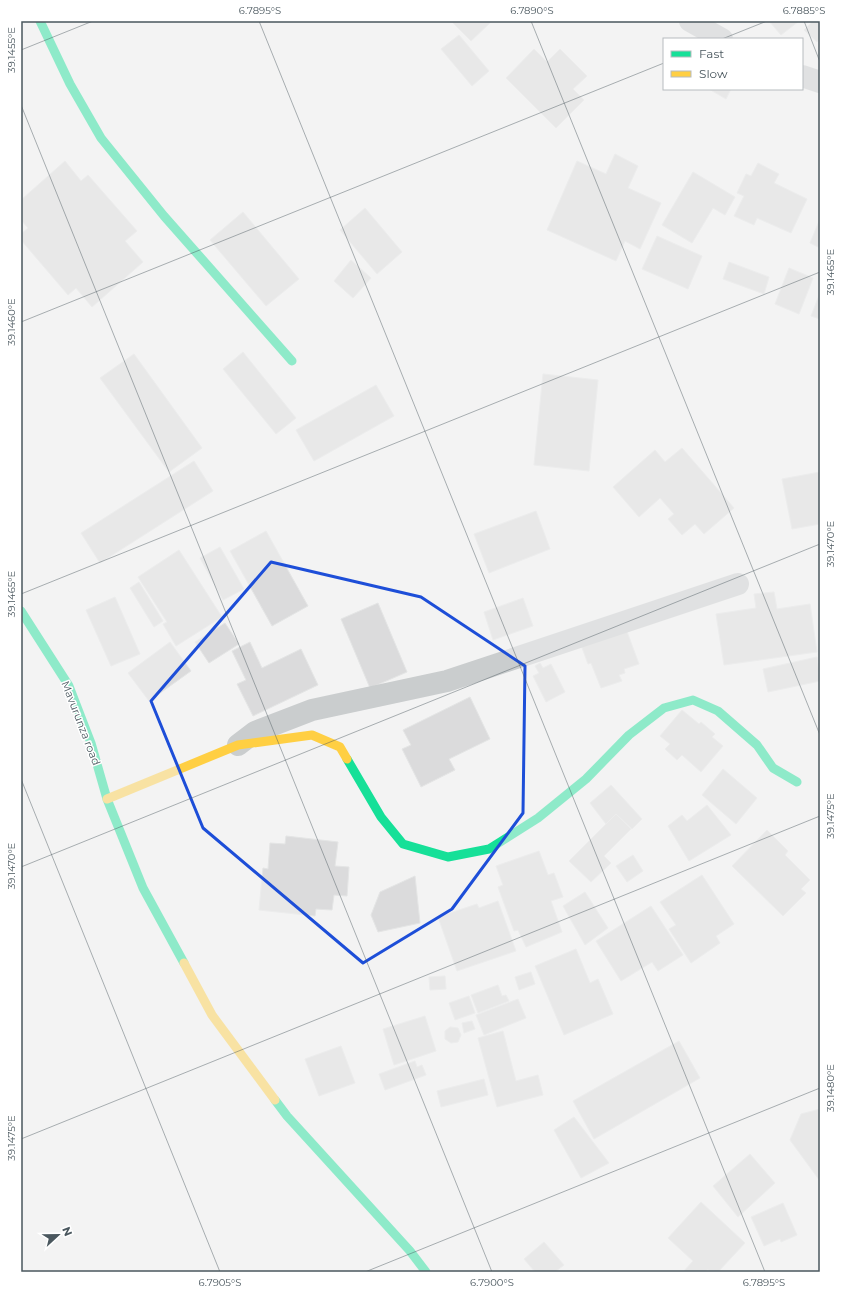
<svg xmlns="http://www.w3.org/2000/svg" width="841" height="1293" font-family="Montserrat,sans-serif">
  <rect width="100%" height="100%" fill="#f3f3f3"/>
  <g fill="#dbdbdc" stroke="#e4e5e5">
    <path d="M 451,21 L 492,21 L 471,41 Z"/>
    <path d="M 769,21 L 799,21 L 781,35 Z"/>
    <path d="M 813,21 L 820,21 L 820,38 L 817,42 L 804,30 Z"/>
    <path d="M 459,35 L 489,71 L 472,86 L 441,49 Z"/>
    <path d="M 534,49 L 547,62 L 560,49 L 587,76 L 573,89 L 584,100 L 556,128 L 506,78 Z"/>
    <path d="M 709,89 L 731,89 L 726,99 Z"/>
    <path d="M 615,154 L 638,166 L 628,188 L 661,203 L 640,249 L 625,241 L 616,261 L 547,230 L 577,161 L 606,174 Z"/>
    <path d="M 65,161 L 81,181 L 88,175 L 137,231 L 125,241 L 143,262 L 92,307 L 76,288 L 68,295 L 21,240 L 21,234 L 28,228 L 21,220 L 21,200 Z"/>
    <path d="M 758,163 L 779,174 L 774,183 L 807,199 L 791,233 L 757,218 L 754,225 L 734,216 L 744,196 L 737,193 L 746,174 L 751,176 Z"/>
    <path d="M 693,172 L 735,197 L 725,215 L 713,208 L 692,243 L 662,225 Z"/>
    <path d="M 365,208 L 402,252 L 377,274 L 340,230 Z"/>
    <path d="M 243,212 L 299,279 L 266,306 L 210,240 Z"/>
    <path d="M 820,219 L 820,248 L 810,243 Z"/>
    <path d="M 657,236 L 702,256 L 688,289 L 642,269 Z"/>
    <path d="M 351,260 L 371,278 L 353,298 L 334,281 Z"/>
    <path d="M 729,262 L 769,277 L 764,294 L 723,279 Z"/>
    <path d="M 789,268 L 813,278 L 799,314 L 775,304 Z"/>
    <path d="M 820,293 L 820,319 L 811,316 Z"/>
    <path d="M 243,352 L 296,418 L 276,434 L 223,369 Z"/>
    <path d="M 134,354 L 202,448 L 169,472 L 100,378 Z"/>
    <path d="M 543,374 L 598,380 L 589,471 L 534,465 Z"/>
    <path d="M 376,385 L 394,416 L 314,461 L 296,430 Z"/>
    <path d="M 682,448 L 734,508 L 704,534 L 695,524 L 682,535 L 668,519 L 674,514 L 660,498 L 639,517 L 613,487 L 655,450 L 665,462 Z"/>
    <path d="M 194,461 L 213,491 L 100,563 L 81,533 Z"/>
    <path d="M 820,472 L 820,524 L 792,529 L 782,479 Z"/>
    <path d="M 536,511 L 550,549 L 489,573 L 474,534 Z"/>
    <path d="M 266,531 L 308,606 L 272,626 L 230,551 Z"/>
    <path d="M 220,547 L 244,589 L 223,600 L 200,558 Z"/>
    <path d="M 179,550 L 222,617 L 176,646 L 163,624 L 167,622 L 138,577 Z"/>
    <path d="M 139,582 L 163,621 L 154,627 L 130,588 Z"/>
    <path d="M 774,592 L 777,609 L 810,604 L 817,652 L 724,665 L 716,614 L 756,608 L 754,594 Z"/>
    <path d="M 115,597 L 140,654 L 111,666 L 86,610 Z"/>
    <path d="M 523,598 L 533,626 L 493,640 L 484,612 Z"/>
    <path d="M 378,603 L 407,672 L 370,688 L 341,619 Z"/>
    <path d="M 225,623 L 239,644 L 209,663 L 195,642 Z"/>
    <path d="M 626,629 L 639,664 L 624,669 L 625,673 L 619,675 L 622,681 L 601,688 L 591,663 L 588,664 L 581,645 Z"/>
    <path d="M 170,642 L 191,671 L 149,701 L 128,673 Z"/>
    <path d="M 250,642 L 262,668 L 301,649 L 318,685 L 253,716 L 237,684 L 246,680 L 232,651 Z"/>
    <path d="M 817,657 L 820,681 L 768,692 L 763,669 Z"/>
    <path d="M 540,663 L 543,668 L 551,664 L 565,692 L 546,702 L 533,676 L 539,673 L 535,666 Z"/>
    <path d="M 470,697 L 490,739 L 449,759 L 455,770 L 421,787 L 402,749 L 411,745 L 403,730 Z"/>
    <path d="M 682,710 L 699,724 L 701,722 L 715,734 L 712,737 L 723,746 L 701,772 L 682,755 L 677,760 L 665,749 L 670,744 L 660,736 Z"/>
    <path d="M 723,769 L 757,798 L 736,824 L 702,795 Z"/>
    <path d="M 611,785 L 642,819 L 632,829 L 616,814 L 606,824 L 590,803 Z"/>
    <path d="M 707,805 L 731,835 L 689,861 L 668,826 L 682,815 L 687,821 Z"/>
    <path d="M 616,814 L 631,829 L 604,856 L 611,863 L 591,882 L 569,861 Z"/>
    <path d="M 767,830 L 788,851 L 785,855 L 810,880 L 801,889 L 806,893 L 783,916 L 732,866 Z"/>
    <path d="M 286,836 L 338,842 L 335,866 L 349,867 L 347,896 L 334,895 L 332,910 L 316,909 L 315,916 L 259,910 L 263,868 L 268,869 L 270,843 L 285,844 Z"/>
    <path d="M 539,851 L 548,875 L 554,873 L 563,897 L 551,901 L 562,932 L 526,947 L 518,930 L 514,931 L 498,887 L 503,885 L 496,866 Z"/>
    <path d="M 633,855 L 643,871 L 627,882 L 616,866 Z"/>
    <path d="M 702,875 L 734,924 L 716,936 L 720,943 L 691,963 L 669,929 L 676,925 L 660,902 Z"/>
    <path d="M 415,876 L 420,923 L 378,932 L 371,915 L 380,892 Z"/>
    <path d="M 585,892 L 608,928 L 585,945 L 563,906 Z"/>
    <path d="M 498,901 L 516,951 L 457,971 L 438,917 L 477,904 L 479,908 Z"/>
    <path d="M 651,906 L 683,955 L 658,971 L 652,962 L 621,981 L 596,941 Z"/>
    <path d="M 576,949 L 590,983 L 598,979 L 613,1014 L 564,1035 L 535,966 Z"/>
    <path d="M 531,972 L 535,984 L 519,990 L 515,977 Z"/>
    <path d="M 445,976 L 446,989 L 430,990 L 429,977 Z"/>
    <path d="M 498,985 L 502,996 L 506,995 L 509,1001 L 478,1013 L 471,995 Z"/>
    <path d="M 469,996 L 475,1013 L 455,1020 L 449,1003 Z"/>
    <path d="M 518,999 L 526,1018 L 484,1035 L 476,1015 Z"/>
    <path d="M 425,1016 L 436,1051 L 394,1065 L 383,1029 Z"/>
    <path d="M 472,1021 L 475,1029 L 464,1033 L 462,1023 Z"/>
    <path d="M 450,1027 L 458,1028 L 461,1035 L 458,1042 L 451,1043 L 445,1039 L 445,1031 Z"/>
    <path d="M 503,1031 L 516,1081 L 538,1075 L 543,1095 L 497,1107 L 478,1038 Z"/>
    <path d="M 679,1041 L 700,1078 L 594,1139 L 573,1101 Z"/>
    <path d="M 341,1046 L 355,1083 L 319,1096 L 305,1059 Z"/>
    <path d="M 415,1061 L 417,1067 L 422,1065 L 426,1075 L 385,1090 L 379,1074 Z"/>
    <path d="M 484,1079 L 488,1095 L 441,1107 L 437,1091 Z"/>
    <path d="M 820,1109 L 820,1181 L 790,1140 L 801,1114 Z"/>
    <path d="M 574,1117 L 609,1163 L 581,1178 L 554,1130 Z"/>
    <path d="M 750,1154 L 775,1183 L 738,1217 L 713,1186 Z"/>
    <path d="M 701,1202 L 745,1243 L 718,1272 L 707,1270 L 705,1272 L 683,1272 L 693,1261 L 668,1238 Z"/>
    <path d="M 783,1203 L 797,1235 L 781,1242 L 780,1239 L 764,1246 L 751,1217 Z"/>
    <path d="M 544,1242 L 564,1265 L 555,1272 L 535,1272 L 524,1259 Z"/>
  </g>
  <g fill="none" stroke-linecap="round" stroke-linejoin="round">
    <g stroke="#cacdce" stroke-width="22">
      <path d="M 690,21 L 722,39"/>
      <path d="M 802,76 L 820,82"/>
      <path d="M 238,745 L 255,732 L 312,710 L 447,681 L 738,584"/>
    </g>
    <g stroke="#16e098" stroke-width="9">
      <path d="M 40,21 L 70,84 L 101,138 L 164,216 L 292,361"/>
      <path d="M 21,611 L 69,686 L 91,743 L 107,799 L 143,888 L 184,963"/>
      <path d="M 347,759 L 381,817 L 403,844 L 448,857 L 489,849 L 538,818 L 586,779 L 629,735 L 664,708 L 693,700 L 718,711 L 757,745 L 773,768 L 797,782"/>
      <path d="M 275,1100 L 287,1116 L 410,1251 L 426,1272"/>
    </g>
    <g stroke="#ffcf43" stroke-width="9">
      <path d="M 107,799 L 238,745 L 312,735 L 340,747 L 347,759"/>
      <path d="M 184,963 L 212,1015 L 275,1100"/>
    </g>
  </g>
  <path d="M0 0H841V1293H0ZM 271,562 L 421,597 L 525,666 L 523,813 L 452,909 L 363,963 L 203,828 L 151,701 Z" fill="#f3f3f3" fill-opacity=".55" fill-rule="evenodd"/>
  <path fill="none" stroke="#1d4ed8" stroke-width="3" stroke-linejoin="round" d="M 271,562 L 421,597 L 525,666 L 523,813 L 452,909 L 363,963 L 203,828 L 151,701 Z"/>
  <path fill="none" stroke="#4a575e" stroke-width="1" stroke-opacity="0.45" d="M 259,21 L 765,1272M 531,21 L 820,735M 804,21 L 820,62M 722,39 L 767,21M 21,50 L 93,21M 21,105 L 492,1272M 21,322 L 664,63M 21,594 L 820,272M 21,779 L 220,1272M 21,867 L 820,544M 21,1139 L 820,816M 365,1272 L 820,1088"/>
  <g text-anchor="middle" dominant-baseline="central" stroke-width="3" stroke-linejoin="round" paint-order="stroke">
    <g font-size="11" fill="#4a575e" stroke="#fff">
      <text transform="translate(81 723) rotate(69)">Mavurunza road</text>
    </g>
  </g>
  <rect width="841" height="1293" fill="none" stroke="#ffffff" stroke-width="44"/>
  <rect x="663" y="38" width="140" height="52" fill="#ffffff" stroke="#b7bcbf"/>
  <rect x="671" y="51" width="20" height="6" fill="#16e098" stroke="#b7bcbf"/>
  <text x="699" y="58" font-size="12" fill="#4a575e">Fast</text>
  <rect x="671" y="71" width="20" height="6" fill="#ffcf43" stroke="#b7bcbf"/>
  <text x="699" y="78" font-size="12" fill="#4a575e">Slow</text>
  <g transform="translate(58 1235) rotate(68)" stroke="#ffffff" stroke-width="3" paint-order="stroke">
  <path d="M0-3L7 15L0 10L-7 15Z" fill="#4a575e"/>
  <text y="-6" font-size="11" font-weight="bold" text-anchor="middle" fill="#4a575e">N</text>
  </g>
  <rect x="22" y="22" width="797" height="1249" fill="none" stroke="#4a575e" stroke-width="1.5"/>
  <g font-size="10" text-anchor="middle" fill="#4a575e">
    <text x="260" y="14">6.7895°S</text>
    <text x="532" y="14">6.7890°S</text>
    <text x="804" y="14">6.7885°S</text>
    <text transform="translate(11 50) rotate(-90)" y="4">39.1455°E</text>
    <text transform="translate(830 272) rotate(-90)" y="4">39.1465°E</text>
    <text transform="translate(11 322) rotate(-90)" y="4">39.1460°E</text>
    <text transform="translate(830 544) rotate(-90)" y="4">39.1470°E</text>
    <text transform="translate(11 594) rotate(-90)" y="4">39.1465°E</text>
    <text transform="translate(830 816) rotate(-90)" y="4">39.1475°E</text>
    <text transform="translate(11 866) rotate(-90)" y="4">39.1470°E</text>
    <text transform="translate(830 1088) rotate(-90)" y="4">39.1480°E</text>
    <text transform="translate(11 1138) rotate(-90)" y="4">39.1475°E</text>
    <text x="220" y="1286">6.7905°S</text>
    <text x="492" y="1286">6.7900°S</text>
    <text x="764" y="1286">6.7895°S</text>
  </g>
</svg>
